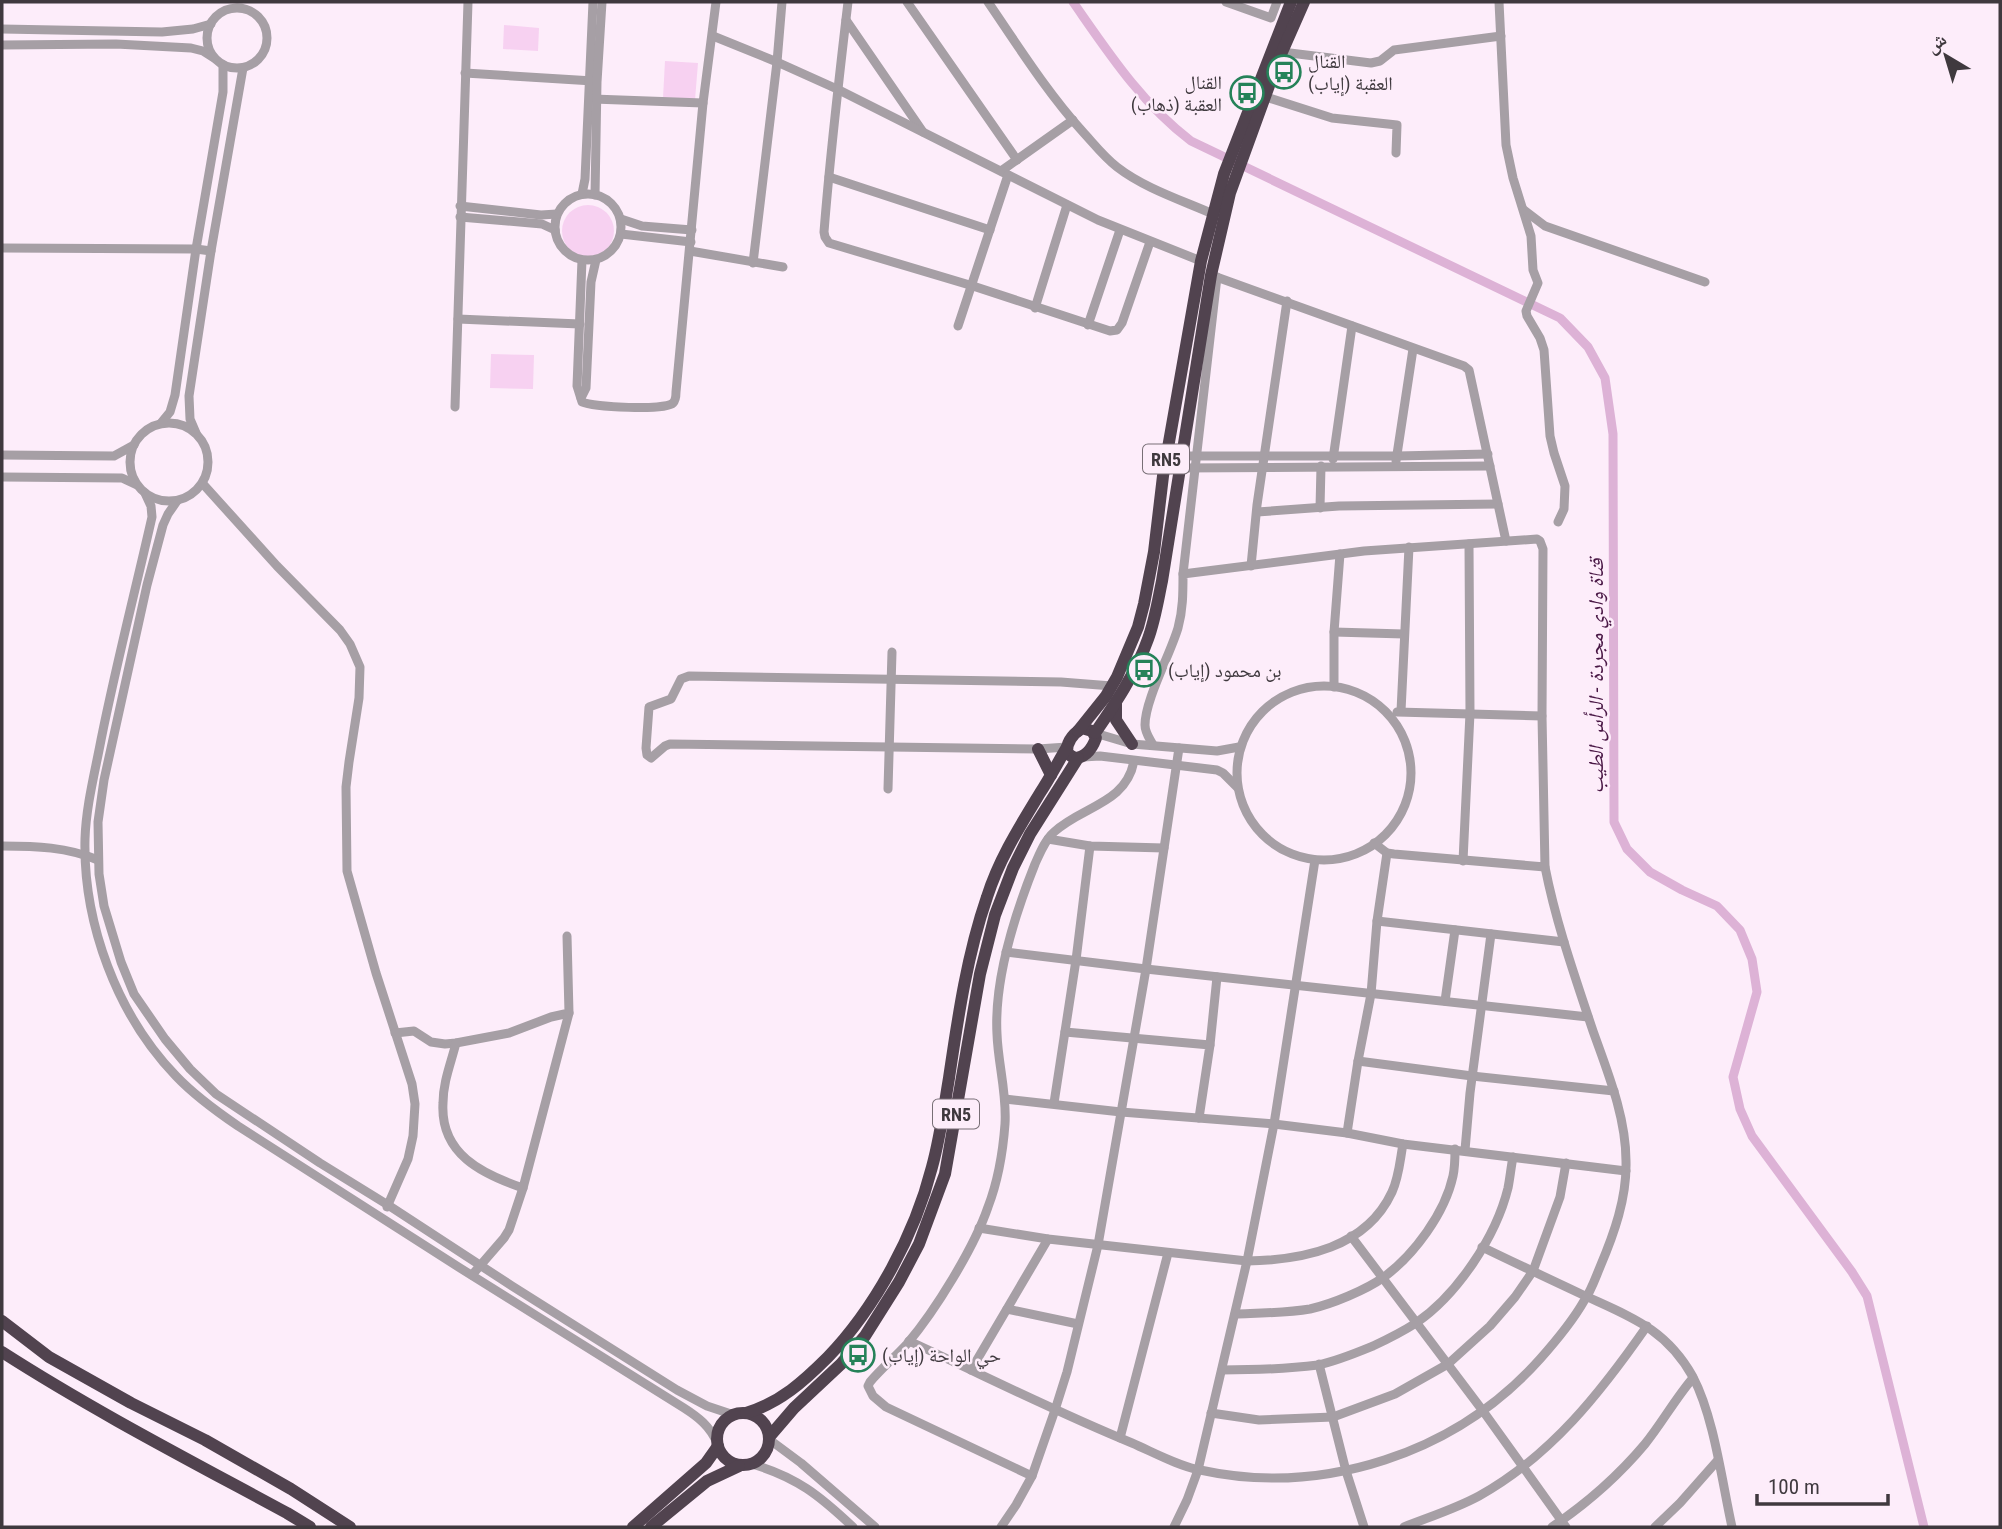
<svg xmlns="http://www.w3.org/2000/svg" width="2002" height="1529" font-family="'Roboto Condensed','Noto Naskh Arabic',sans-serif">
  <rect width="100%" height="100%" fill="#fdedfa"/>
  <g fill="#f7d1f1">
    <path d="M 504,25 L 539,28 L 538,51 L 503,49 Z"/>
    <path d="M 665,61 L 698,63 L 695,100 L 663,98 Z"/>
    <circle cx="588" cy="231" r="26"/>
    <path d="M 491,354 L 534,355 L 533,389 L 490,388 Z"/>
  </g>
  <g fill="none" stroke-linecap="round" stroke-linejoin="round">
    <path stroke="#ddb2d6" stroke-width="9" d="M 1073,2 C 1108,52 1141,103 1191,141 L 1560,318 L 1588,347 L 1605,378 L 1613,434 L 1614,822 L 1627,849 L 1650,872 L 1682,890 L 1717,906 L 1740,930 L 1752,959 L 1757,992 L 1733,1077 L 1740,1109 L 1752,1136 L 1852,1272 L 1867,1296 L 1924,1527"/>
    <g stroke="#a69fa5" stroke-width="9">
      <path d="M 848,2 C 839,78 830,155 824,232 L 825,237 L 829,243 L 973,286 L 1110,331 L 1117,330 L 1122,323 L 1150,242"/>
      <path d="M 907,2 L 1017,160"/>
      <path d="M 988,2 C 1018,46 1047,92 1083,132 C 1094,144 1104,157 1117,167 C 1144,188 1181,200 1213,214"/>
      <path d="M 1226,2 L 1271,18 L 1277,2"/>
      <path d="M 1499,2 L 1506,145 L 1513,178 L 1531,236 L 1533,270 L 1538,283 L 1526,311 L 1527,316 L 1540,338 L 1544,350 L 1550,436 L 1554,453 L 1565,486 L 1564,509 L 1558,522"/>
      <circle cx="237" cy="38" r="30"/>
      <path d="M 846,20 L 923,132"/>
      <path d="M 2,29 L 162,32 L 193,29 L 211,24"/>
      <path d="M 713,36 L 777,62 L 837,89 L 1098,220 L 1201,261"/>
      <path d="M 2,45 L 116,44 L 191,48 L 203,51 L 214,58"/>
      <path d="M 1282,52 L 1371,63 L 1380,61 L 1394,50 L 1501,36"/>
      <path d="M 465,73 L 593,81"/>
      <path d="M 1266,97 L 1332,118 L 1397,125 L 1396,153"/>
      <path d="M 593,99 L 703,103"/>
      <path d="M 1001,171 L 1073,120"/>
      <path d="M 829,177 L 990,230"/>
      <circle cx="588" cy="227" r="33"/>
      <path d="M 582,194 L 585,179 L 593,2"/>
      <path d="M 595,195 L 597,82 L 602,2"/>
      <path d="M 460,206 L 541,215 L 557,214"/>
      <path d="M 1524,210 L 1545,226 L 1705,282"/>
      <path d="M 460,217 L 542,224 L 555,230"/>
      <path d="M 621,219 L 642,226 L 692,230"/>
      <path d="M 621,234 L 691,242"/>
      <path d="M 2,248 L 196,249 L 211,251"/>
      <path d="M 690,251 L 783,267"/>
      <path d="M 582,260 L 577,386 L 582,402 C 593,407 665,411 673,403 C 675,401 676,395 676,392 L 703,103 L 716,2"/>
      <path d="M 753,263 L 777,62 L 782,2"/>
      <path d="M 1211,275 L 1464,366 L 1469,370 L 1506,541"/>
      <path d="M 1035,308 L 1067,205"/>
      <path d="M 458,319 L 580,324"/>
      <path d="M 1088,325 L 1120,230"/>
      <path d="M 958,326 L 1008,175"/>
      <path d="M 581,398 L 586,388 L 591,282 L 596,260"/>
      <path d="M 455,407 L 468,2"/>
      <circle cx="169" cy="462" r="39"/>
      <path d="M 161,423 L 170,412 L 175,395 L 196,249 L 223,92 L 223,65"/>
      <path d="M 196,433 L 190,419 L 189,396 L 211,251 L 243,68"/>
      <path d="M 2,455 L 114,456 L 134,445"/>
      <path d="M 1183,456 L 1397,456 L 1488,454"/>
      <path d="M 1333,459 L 1352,326"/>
      <path d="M 1396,461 L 1413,349"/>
      <path d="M 1181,468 L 1490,466"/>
      <path d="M 2,477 L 122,478 L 137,485"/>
      <path d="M 203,484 L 277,566 L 340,630 L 350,644 L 360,667 L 359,698 L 349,762 L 346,787 L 347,871 L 376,973 L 412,1084 L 415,1104 L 413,1136 L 408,1159 L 387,1207"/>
      <path d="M 145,493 L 151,506 L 152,517 C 135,592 116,665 101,740 C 95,772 86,806 85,839 C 83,923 117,1015 176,1076 C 194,1095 216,1111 238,1126 L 460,1268 L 684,1408 C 698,1417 710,1426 717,1443"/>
      <path d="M 177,501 L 168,514 L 163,525 L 147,585 L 104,780 L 98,822 L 99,874 L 104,906 L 121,962 L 134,994 L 165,1039 L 190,1069 L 216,1094 L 320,1163 L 388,1205 L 512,1286 L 677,1390 L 707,1406 L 734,1415"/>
      <path d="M 1320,508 L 1321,466"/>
      <path d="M 1257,512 L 1339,506 L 1498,504"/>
      <path d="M 1251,566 L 1257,505 L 1287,301"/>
      <path d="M 1183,574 L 1217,277"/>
      <path d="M 1334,632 L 1404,634"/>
      <circle cx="1324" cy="773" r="87"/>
      <path d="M 1334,687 L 1334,632 L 1340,554"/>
      <path d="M 1401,711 L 1409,547"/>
      <path d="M 1397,712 L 1542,716"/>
      <path d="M 1095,733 L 1132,744 L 1217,751 L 1239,747"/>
      <path d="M 1153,745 C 1150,739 1145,733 1145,725 C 1145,700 1170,655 1178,628 C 1183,610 1183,593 1183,574 L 1364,551 L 1537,539 L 1540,541 L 1543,549 L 1542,716 L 1545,867 L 1394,854 L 1387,853 L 1374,843"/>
      <path d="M 1067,747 L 1038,749 L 670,744 L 665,746 L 651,758 L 647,755 L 646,748 L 649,707 L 671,699 L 681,679 L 689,676 L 1061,682 L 1112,686"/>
      <path d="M 1083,757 L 1100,756 L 1217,770 L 1223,773 L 1237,787"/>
      <path d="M 888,789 L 892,652"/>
      <path d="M 1048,839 L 1090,846 L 1164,848"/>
      <path d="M 2,846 C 36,846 67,847 98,860"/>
      <path d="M 1463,861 L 1470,713 L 1469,544"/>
      <path d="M 1377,921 L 1564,942"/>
      <path d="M 1006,952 L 1146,969 L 1588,1017"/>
      <path d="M 1445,1001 L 1455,930"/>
      <path d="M 1065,1032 L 1210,1045 L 1199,1118"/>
      <path d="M 395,1033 L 414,1031 L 431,1042 L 445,1044 L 456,1043 L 509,1033 L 551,1017 L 569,1013 L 567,936"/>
      <path d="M 456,1043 C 451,1063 443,1082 443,1103 C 440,1154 482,1174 523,1188"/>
      <path d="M 1210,1045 L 1217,977"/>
      <path d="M 1358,1061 L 1472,1076 L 1614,1091"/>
      <path d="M 1005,1099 L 1121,1112 L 1274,1124 L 1347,1133 L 1403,1144 L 1626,1171"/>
      <path d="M 1054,1103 L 1076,960 L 1090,846"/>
      <path d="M 1347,1133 L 1358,1061 L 1371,994 L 1377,921 L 1387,853"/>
      <path d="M 1465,1150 L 1470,1093 L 1491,934"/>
      <path d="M 979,1228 L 1048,1239 L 1247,1261 C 1303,1260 1366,1248 1392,1192 C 1399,1177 1400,1160 1403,1144"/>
      <path d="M 1351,1236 L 1483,1411 L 1566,1527"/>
      <path d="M 1482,1247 C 1515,1263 1547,1278 1579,1293 C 1628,1316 1665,1327 1693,1377 C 1714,1417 1722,1482 1732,1527"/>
      <path d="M 472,1275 L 504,1238 L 509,1230 L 523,1188 L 569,1013"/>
      <path d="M 1007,1309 L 1078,1324"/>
      <path d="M 1235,1314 C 1260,1313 1286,1313 1310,1309 C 1332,1304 1366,1290 1384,1277 C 1414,1255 1445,1213 1453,1176 C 1455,1167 1455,1158 1455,1149"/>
      <path d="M 909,1341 C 983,1375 1056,1412 1132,1443 C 1153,1452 1178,1466 1200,1470 C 1324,1497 1456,1453 1540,1359 C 1556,1341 1572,1322 1584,1301 C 1591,1291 1595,1279 1600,1267 C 1614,1234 1627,1198 1626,1161 C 1626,1117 1608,1073 1593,1031 C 1575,977 1556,923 1545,867"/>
      <path d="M 1319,1364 L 1346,1471 L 1364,1527"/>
      <path d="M 971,1370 L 1048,1239"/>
      <path d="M 1222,1370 C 1254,1370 1286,1369 1318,1365 C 1337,1361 1356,1353 1373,1346 C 1388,1339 1402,1332 1416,1323 C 1457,1295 1496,1237 1508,1188 C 1510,1178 1511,1167 1513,1157"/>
      <path d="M 1211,1413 L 1259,1420 L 1333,1417 L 1395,1394 L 1448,1364 L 1490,1326 L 1515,1297 L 1533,1271 L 1560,1197 L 1566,1163"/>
      <path d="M 1120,1438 L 1168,1253"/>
      <path d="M 770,1440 L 801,1463 L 875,1527"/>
      <path d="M 752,1464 C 797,1477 820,1496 853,1527"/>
      <path d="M 1032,1476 L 886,1407 L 873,1396 L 868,1386 L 870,1382 C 881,1369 895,1357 907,1344 C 935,1311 974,1248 988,1207 C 998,1181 1003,1151 1005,1124 C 1007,1093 998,1064 997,1034 C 994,979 1015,914 1035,864 C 1040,853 1045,840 1054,832 C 1082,806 1126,804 1134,761"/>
      <path d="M 1001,1527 L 1016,1505 L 1032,1476 L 1055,1410 L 1067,1372 L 1098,1245 L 1146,969 L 1179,748"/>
      <path d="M 1174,1527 L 1187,1500 L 1198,1470 L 1247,1261 L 1274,1124 L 1315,860"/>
      <path d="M 1404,1527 C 1429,1517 1455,1509 1479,1496 C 1551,1456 1601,1392 1647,1326"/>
      <path d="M 1552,1527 C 1586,1504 1619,1475 1645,1444 C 1662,1423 1675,1399 1693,1378"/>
      <path d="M 1655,1527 L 1680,1503 L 1718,1460"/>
    </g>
    <g stroke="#51434f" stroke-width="12">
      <path d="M 1116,704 L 1116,720 L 1132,744"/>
      <path d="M 1082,728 L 1092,731 L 1096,738 C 1092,749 1086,758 1074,758 L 1067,753 C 1066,742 1073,734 1082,728 Z"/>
      <path d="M 1078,731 L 1106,696 L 1117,677 L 1138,627 L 1144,604 L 1154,552 L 1163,476 L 1201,261 L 1224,174 L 1291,2"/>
      <path d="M 1095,733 C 1115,704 1136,673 1148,639 C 1155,620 1158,600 1162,581 L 1211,275 L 1230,193 L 1278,61 L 1304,2"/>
      <path d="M 1038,749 L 1051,775"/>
      <path d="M 2,1321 L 49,1357 L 131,1403 L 205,1440 L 291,1489 L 350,1527"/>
      <path d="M 2,1352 C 94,1411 191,1461 287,1513 L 310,1527"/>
      <circle cx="743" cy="1439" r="26"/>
      <path d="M 746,1413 C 780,1403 804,1381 828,1357 C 876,1307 915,1234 932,1167 C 940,1138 944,1108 949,1078 C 958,1017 967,955 987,897 C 999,859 1020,826 1040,793 C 1050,778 1058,762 1067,747"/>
      <path d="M 770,1436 L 794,1408 L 841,1364 L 865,1336 L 899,1282 L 919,1244 L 945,1174 L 980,974 L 995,915 L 1013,868 L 1030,834 L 1078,758"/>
      <path d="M 633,1527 L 706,1463 L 718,1446"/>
      <path d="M 651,1527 L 707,1481 L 739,1466"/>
    </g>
  </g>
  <defs>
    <symbol id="bus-ring" viewBox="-11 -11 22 22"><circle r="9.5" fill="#fdedfa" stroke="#258259" stroke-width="1.5"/><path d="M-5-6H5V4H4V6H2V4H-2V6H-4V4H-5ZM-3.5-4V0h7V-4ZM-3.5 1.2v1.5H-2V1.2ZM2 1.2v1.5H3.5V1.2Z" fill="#258259"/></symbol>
  </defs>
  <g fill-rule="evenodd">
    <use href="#bus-ring" x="1265" y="53" width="38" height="38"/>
    <use href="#bus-ring" x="1228" y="74" width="38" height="38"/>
    <use href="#bus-ring" x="1125" y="651" width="38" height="38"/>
    <use href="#bus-ring" x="839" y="1336" width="38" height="38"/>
  </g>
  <g text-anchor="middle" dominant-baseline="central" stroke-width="5" stroke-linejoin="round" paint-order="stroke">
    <g fill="#fdedfa" stroke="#786f76" stroke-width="2">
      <rect x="1143" y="444.5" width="46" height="29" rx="5"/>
      <rect x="933" y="1099.5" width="46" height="29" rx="5"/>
    </g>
    <g font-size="18" font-weight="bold" fill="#3f393e">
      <text x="1166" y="459">RN5</text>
      <text x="956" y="1114">RN5</text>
    </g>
    <g font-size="19" fill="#3f393e" stroke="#fdedfa" text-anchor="start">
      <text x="1308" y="61">القنال<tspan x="1308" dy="22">العقبة (إياب)</tspan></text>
      <text x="1222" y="82" text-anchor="end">القنال<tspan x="1222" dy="22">العقبة (ذهاب)</tspan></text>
      <text x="1168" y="670">بن محمود (إياب)</text>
      <text x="882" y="1355">حي الواحة (إياب)</text>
    </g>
    <g font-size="21" font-style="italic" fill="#491745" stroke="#fdedfa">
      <text transform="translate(1596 676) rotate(-90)">قناة وادي مجردة - الرأس الطيب</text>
    </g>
  </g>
  <rect width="2002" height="1529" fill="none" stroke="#3f393e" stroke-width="7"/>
  <g transform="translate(1946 56) rotate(322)" stroke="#fdedfa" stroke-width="5" paint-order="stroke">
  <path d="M0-5L12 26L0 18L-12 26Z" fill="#3f393e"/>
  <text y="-10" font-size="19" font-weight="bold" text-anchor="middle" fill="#3f393e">ش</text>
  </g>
  <path d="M1757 1494v10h131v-10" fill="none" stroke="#3f393e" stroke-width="3.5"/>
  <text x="1768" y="1494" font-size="21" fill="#3f393e" stroke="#fdedfa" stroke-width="5" paint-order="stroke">100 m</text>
</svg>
